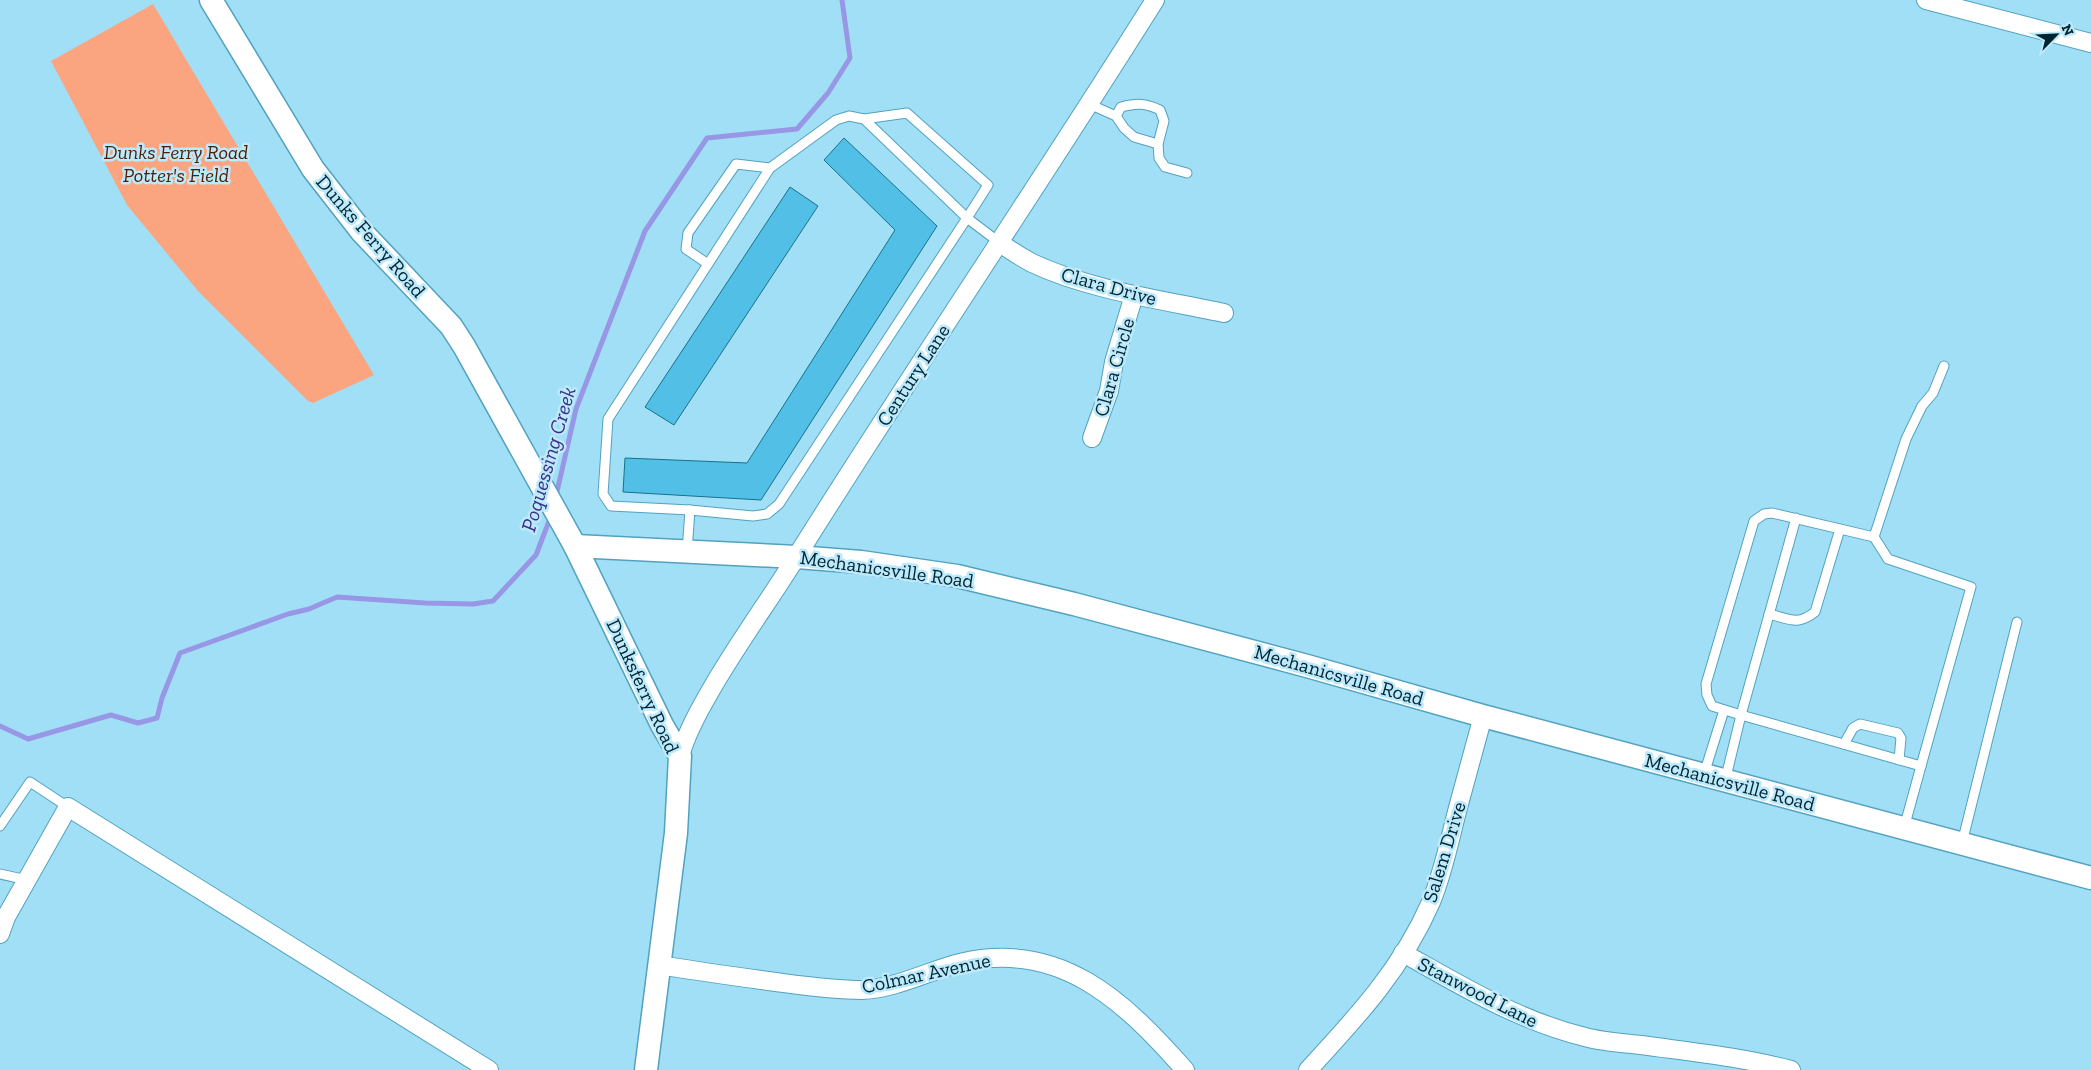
<svg xmlns="http://www.w3.org/2000/svg" width="2091" height="1070" font-family="'Zilla Slab',serif">
  <rect width="100%" height="100%" fill="#a1dff7"/>
  <path fill="#faa580" d="M 153,4 L 374,375 L 313,403 L 308,401 L 198,291 L 127,205 L 51,61 Z"/>
  <g fill="none" stroke-linecap="round" stroke-linejoin="round">
    <g stroke="#9897e5" stroke-width="5">
      <path d="M 556,496 L 576,409 L 645,231 L 707,138 L 797,129 L 828,93 L 850,58 L 842,0"/>
      <path d="M 0,726 L 28,739 L 111,715 L 138,723 L 157,718 L 162,698 L 180,653 L 288,614 L 309,609 L 337,597 L 425,603 L 473,604 L 493,601 L 536,555 L 551,516"/>
    </g>
  </g>
  <g fill="#52c0e6" stroke="#17718c">
    <path d="M 844,138 L 937,226 L 761,500 L 623,492 L 625,458 L 747,463 L 895,230 L 824,160 Z"/>
    <path d="M 790,187 L 818,206 L 674,425 L 645,407 Z"/>
  </g>
  <g fill="none" stroke-linecap="round" stroke-linejoin="round">
    <defs>
      <g id="service">
        <path d="M 1089,104 L 1116,116 L 1124,128 L 1134,137 L 1158,144 L 1159,158 L 1165,167 L 1187,173"/>
        <path d="M 1116,116 L 1121,107 C 1137,103 1145,103 1160,110 L 1164,121 L 1158,144"/>
        <path d="M 708,264 L 686,249 L 688,233 L 736,164 L 770,168"/>
        <path d="M 690,510 L 611,506 L 603,494 L 608,419 L 770,168 L 836,120 L 849,116 L 864,119 L 967,218 L 988,185 L 907,113 L 864,119"/>
        <path d="M 1796,518 L 1741,715 L 1712,706 L 1707,695 L 1706,684 L 1754,521 L 1764,514 L 1772,513 L 1874,537 L 1906,439 L 1922,406 L 1933,393 L 1944,366"/>
        <path d="M 687,551 L 690,510 L 753,516 L 767,514 L 779,504 L 967,218 L 1000,243"/>
        <path d="M 1769,614 C 1790,619 1797,626 1815,612 L 1840,529"/>
        <path d="M 1844,744 L 1853,728 L 1860,724 L 1898,733 L 1901,738 L 1899,760"/>
        <path d="M 1704,774 L 1724,710"/>
        <path d="M 1725,781 L 1741,715 L 1921,766 L 1971,587 L 1888,559 L 1874,537"/>
        <path d="M 0,826 L 30,782 L 68,807"/>
        <path d="M 1904,828 L 1921,766"/>
        <path d="M 1962,843 L 2017,622"/>
        <path d="M 0,874 L 27,880"/>
      </g>
      <g id="minor">
        <path d="M 1926,0 L 2091,43"/>
        <path d="M 1000,243 C 1010,250 1021,257 1032,263 C 1089,290 1163,300 1224,313"/>
        <path d="M 1092,438 L 1109,391 L 1114,362 L 1134,295"/>
        <path d="M 680,756 C 686,734 697,714 708,695 C 736,645 770,600 800,551 C 916,366 1039,185 1155,0"/>
        <path d="M 0,934 L 6,917 L 68,807 L 489,1070"/>
        <path d="M 1403,953 C 1462,986 1519,1021 1585,1037 C 1603,1042 1623,1043 1641,1045 C 1691,1052 1742,1057 1791,1070"/>
        <path d="M 659,965 C 696,971 732,976 768,981 C 799,985 831,990 862,990 C 895,989 928,971 960,963 C 1060,939 1124,1001 1185,1070"/>
        <path d="M 1308,1070 C 1356,1018 1402,969 1431,902 C 1444,871 1450,837 1459,804 C 1467,774 1475,745 1483,716"/>
      </g>
      <g id="tertiary">
        <path d="M 211,0 L 313,169 L 362,232 L 451,326 L 464,346 L 575,546 L 662,725 L 680,756 L 676,833 L 646,1070"/>
        <path d="M 575,546 L 797,557 L 861,562 L 957,576 L 1074,604 L 1307,666 L 1483,716 L 2091,878"/>
      </g>
    </defs>
    <use href="#service" stroke="#52a2bf" stroke-width="11"/>
    <use href="#minor" stroke="#52a2bf" stroke-width="20"/>
    <use href="#tertiary" stroke="#52a2bf" stroke-width="25"/>
    <use href="#service" stroke="#fff" stroke-width="9"/>
    <use href="#minor" stroke="#fff" stroke-width="18"/>
    <use href="#tertiary" stroke="#fff" stroke-width="22"/>
  </g>
  <g text-anchor="middle" dominant-baseline="central" stroke-width="5" stroke-linejoin="round" paint-order="stroke">
    <g font-size="20" font-style="italic" fill="#501c02" stroke="#bce9fb">
      <text x="176" y="152">Dunks Ferry Road<tspan x="176" dy="23">Potter's Field</tspan></text>
    </g>
    <g font-size="20" fill="#012530" stroke="#bce9fb">
      <text transform="translate(371 236) rotate(49)">Dunks Ferry Road</text>
      <text transform="translate(1109 286) rotate(15)">Clara Drive</text>
      <text transform="translate(1114 367) rotate(-74)">Clara Circle</text>
      <text transform="translate(913 375) rotate(-57)">Century Lane</text>
      <text transform="translate(887 569) rotate(8)">Mechanicsville Road</text>
      <text transform="translate(1339 675) rotate(16)">Mechanicsville Road</text>
      <text transform="translate(643 686) rotate(65)">Dunksferry Road</text>
      <text transform="translate(1730 782) rotate(15)">Mechanicsville Road</text>
      <text transform="translate(1444 852) rotate(-73)">Salem Drive</text>
      <text transform="translate(926 973) rotate(-12)">Colmar Avenue</text>
      <text transform="translate(1478 992) rotate(27)">Stanwood Lane</text>
    </g>
    <g font-size="21" font-style="italic" fill="#3c2f88" stroke="#bce9fb">
      <text transform="translate(548 459) rotate(-74)">Poquessing Creek</text>
    </g>
  </g>
  <g transform="translate(2056 35) rotate(66)" stroke="#bce9fb" stroke-width="4" paint-order="stroke">
  <path d="M0-4L9 19L0 12L-9 19Z" fill="#012530"/>
  <text y="-8" font-size="14" font-weight="bold" text-anchor="middle" fill="#012530">N</text>
  </g>
</svg>
